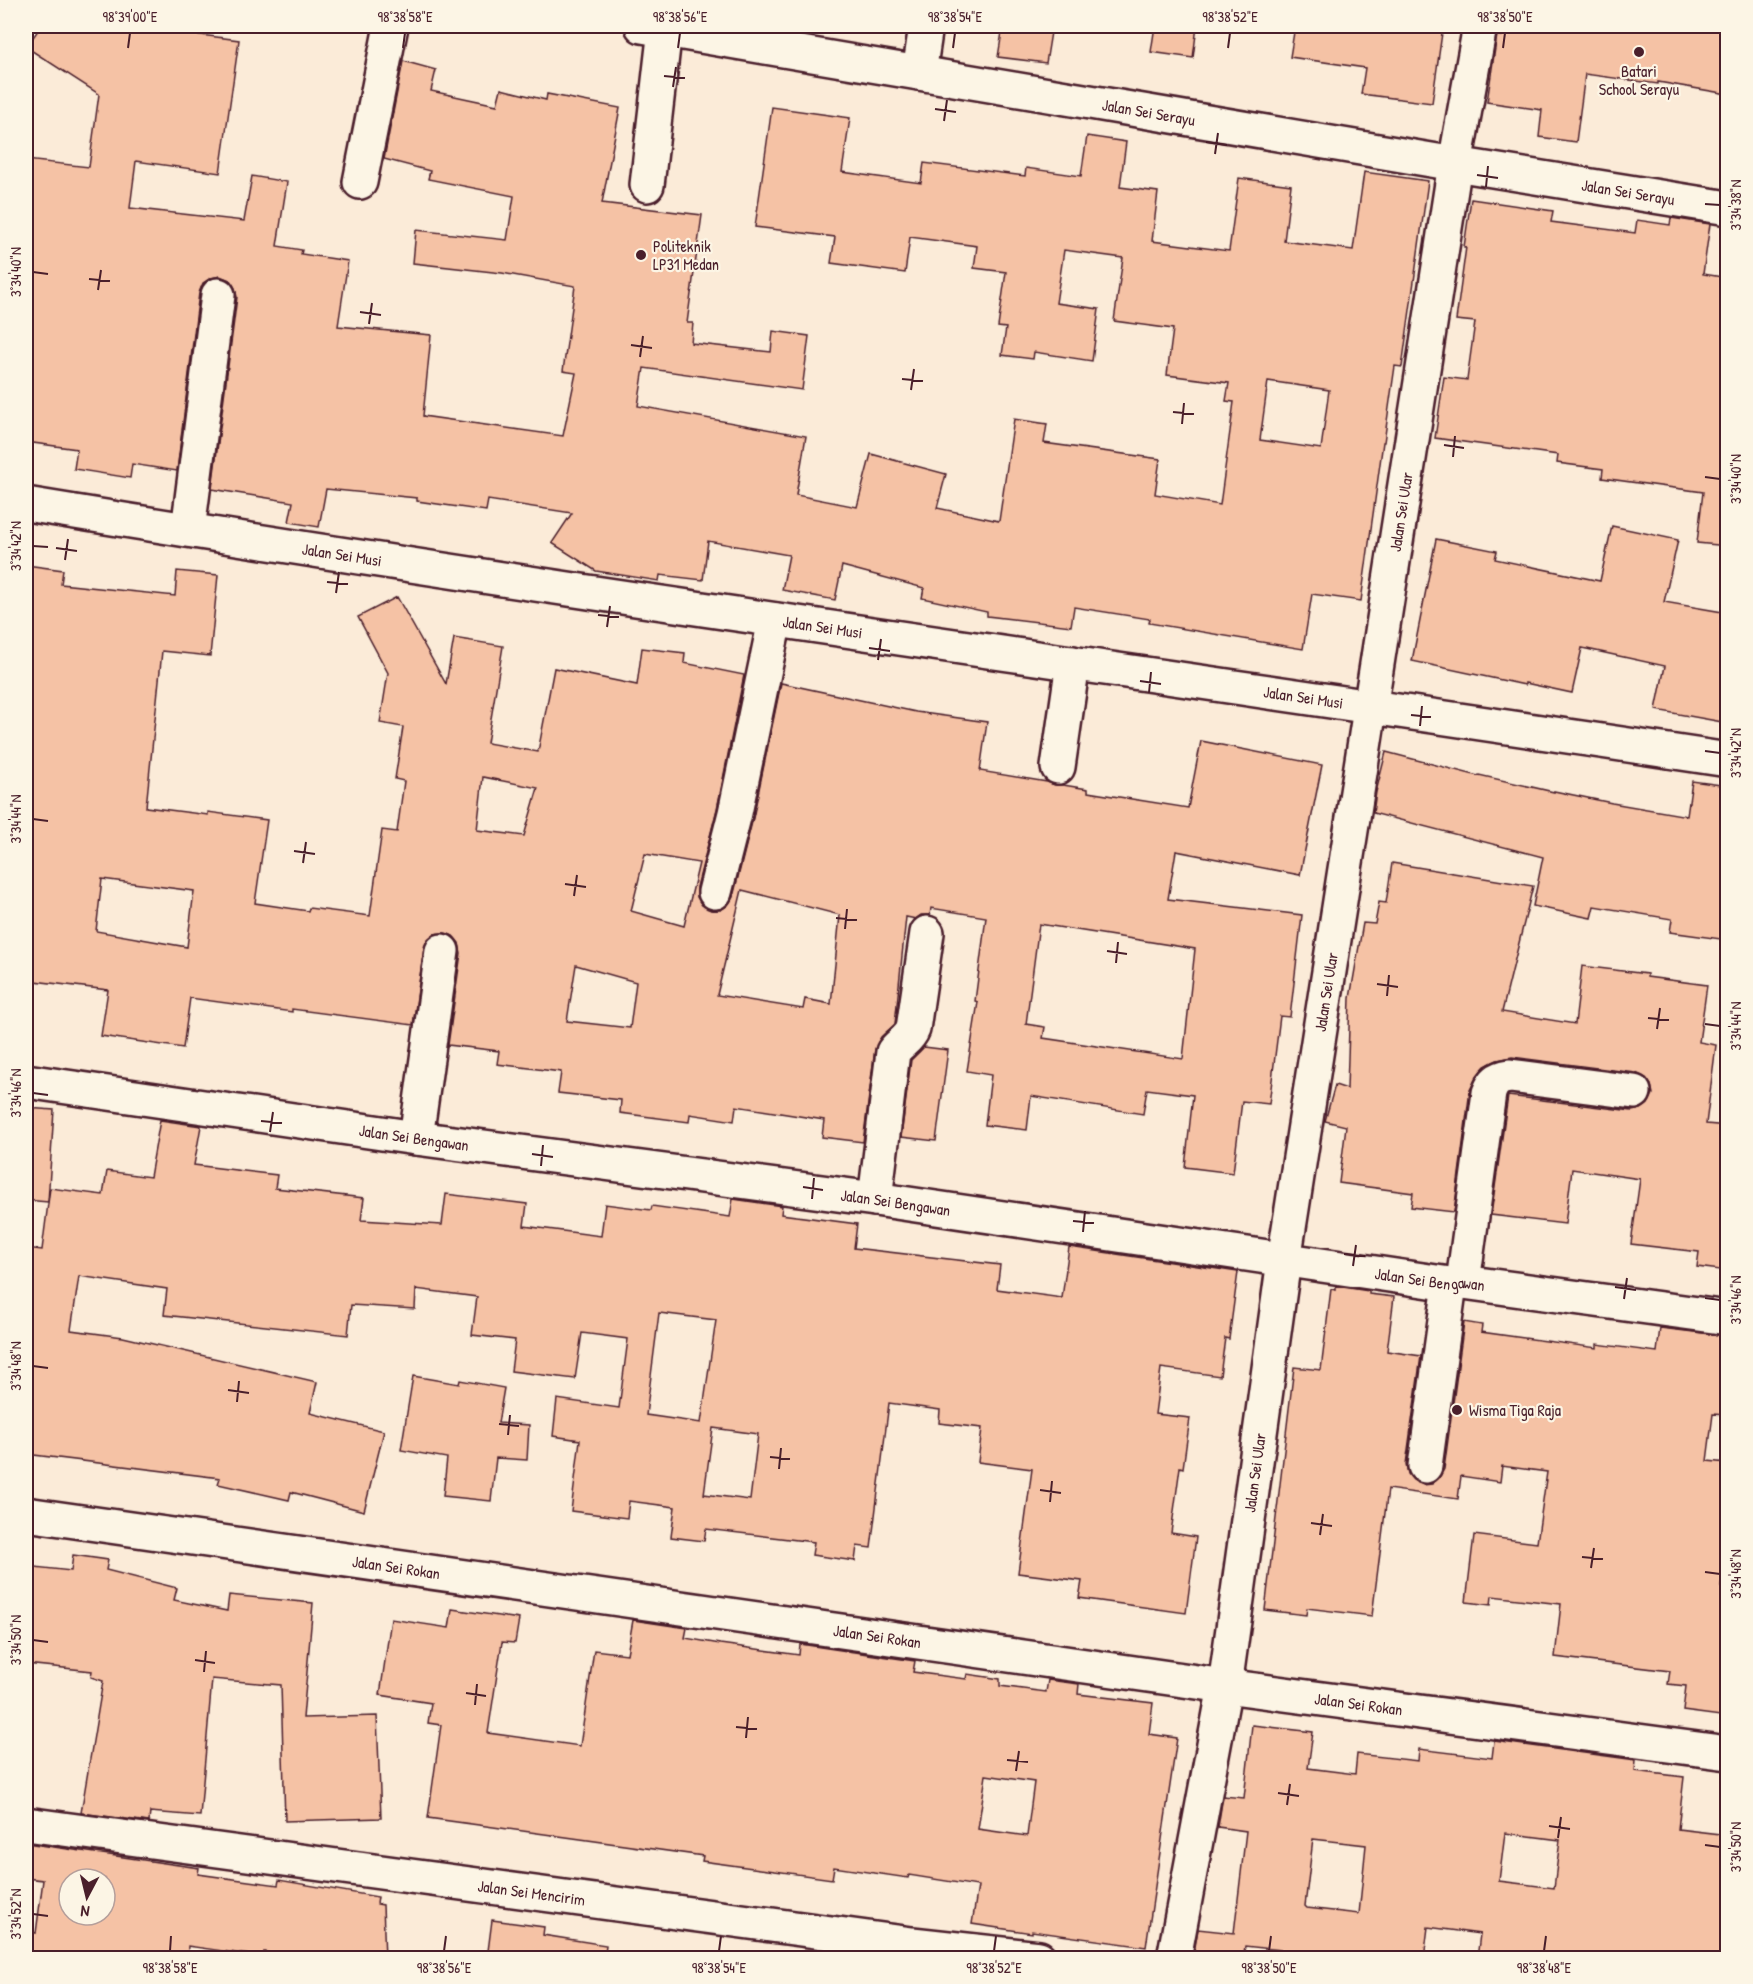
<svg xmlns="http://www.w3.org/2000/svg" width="1753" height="1984" font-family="'Patrick Hand',sans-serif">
  <rect width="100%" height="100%" fill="#fbebd8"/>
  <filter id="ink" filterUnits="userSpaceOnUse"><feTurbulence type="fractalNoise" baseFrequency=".0167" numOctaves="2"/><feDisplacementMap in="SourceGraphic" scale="12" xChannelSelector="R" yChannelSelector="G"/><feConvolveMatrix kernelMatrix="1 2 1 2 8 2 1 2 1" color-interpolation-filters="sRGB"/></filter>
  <g filter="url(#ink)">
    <g fill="#f5c2a5" stroke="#4a1f2b" stroke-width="1.5" fill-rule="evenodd">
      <path d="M 41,26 L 156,26 L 154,29 L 239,40 L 220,173 L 136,161 L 130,208 L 244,221 L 252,176 L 287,182 L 277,246 L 302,250 L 301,254 L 348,261 L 338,326 L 431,335 L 423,416 L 563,436 L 576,373 L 563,371 L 575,286 L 502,273 L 413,263 L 416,230 L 507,240 L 514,196 L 428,179 L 430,171 L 384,159 L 403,61 L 436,70 L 431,91 L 497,105 L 501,89 L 546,100 L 547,94 L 620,108 L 602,203 L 702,215 L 687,323 L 693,323 L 691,343 L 771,352 L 773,331 L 809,336 L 802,390 L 644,368 L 638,406 L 806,436 L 796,495 L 857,507 L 871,454 L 946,474 L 937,508 L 999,521 L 1014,419 L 1047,424 L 1044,443 L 1160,459 L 1155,494 L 1220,505 L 1234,402 L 1226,401 L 1229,383 L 1167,375 L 1173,329 L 1114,321 L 1123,258 L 1064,250 L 1056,303 L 1099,309 L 1092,361 L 1034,352 L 1033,359 L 1002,355 L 1006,328 L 998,327 L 1006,272 L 974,268 L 977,246 L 910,237 L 905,273 L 831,263 L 835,237 L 755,227 L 772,107 L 850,118 L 842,172 L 921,183 L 924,163 L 1025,176 L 1026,168 L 1081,176 L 1087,136 L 1126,142 L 1120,187 L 1158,192 L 1152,241 L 1229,251 L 1239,178 L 1291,185 L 1284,241 L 1353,250 L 1364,172 L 1428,181 L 1402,367 L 1395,366 L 1384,442 L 1383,442 L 1361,601 L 1312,594 L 1303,649 L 1149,623 L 1150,619 L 1074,607 L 1071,626 L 987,616 L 987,612 L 922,598 L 924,588 L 842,566 L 835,600 L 782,590 L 789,555 L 708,541 L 703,580 L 660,575 L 659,581 L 596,571 L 552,543 L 572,513 L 488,500 L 486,511 L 417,501 L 417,498 L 326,489 L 319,527 L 289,522 L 293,502 L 212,489 L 237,297 L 235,288 L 230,280 L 220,276 L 211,278 L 203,283 L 199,293 L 177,471 L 132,464 L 130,478 L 74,469 L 77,449 L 26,442 L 26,160 L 89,167 L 99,94 L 26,47 ZM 1268,381 L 1329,390 L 1321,449 L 1260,440 Z"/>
      <path d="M 1003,26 L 1052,26 L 1046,63 L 998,57 Z"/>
      <path d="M 1155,26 L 1197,26 L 1193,58 L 1151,52 Z"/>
      <path d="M 1295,26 L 1443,26 L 1432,103 L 1361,94 L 1365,68 L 1290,57 Z"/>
      <path d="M 1503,26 L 1728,26 L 1728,94 L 1658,82 L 1658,84 L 1585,74 L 1576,142 L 1539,137 L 1542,110 L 1487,102 L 1497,35 L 1502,36 Z"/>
      <path d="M 1471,199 L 1553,211 L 1551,222 L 1635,233 L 1637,220 L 1670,225 L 1671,218 L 1710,224 L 1703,274 L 1728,278 L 1728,546 L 1697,543 L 1703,492 L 1602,478 L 1603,469 L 1557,463 L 1558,455 L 1435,438 L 1444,377 L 1467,380 L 1475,322 L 1456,320 L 1466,247 L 1464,247 Z"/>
      <path d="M 1612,526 L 1678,540 L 1664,602 L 1728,613 L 1728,723 L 1656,710 L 1665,666 L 1582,648 L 1572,693 L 1525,683 L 1525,685 L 1412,661 L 1436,539 L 1497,551 L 1495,559 L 1600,581 Z"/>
      <path d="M 26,565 L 63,570 L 61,584 L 175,596 L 177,571 L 218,575 L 210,656 L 162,651 L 146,807 L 208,815 L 208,812 L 267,820 L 255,903 L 308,911 L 309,908 L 370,916 L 382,830 L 397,832 L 404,781 L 395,779 L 403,727 L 380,723 L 388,673 L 358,617 L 397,597 L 446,684 L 454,638 L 503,646 L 487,743 L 538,752 L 554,668 L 637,685 L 642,648 L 685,653 L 684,663 L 744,675 L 717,809 L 697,887 L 697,897 L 702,905 L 711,910 L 721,910 L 728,905 L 733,897 L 753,818 L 781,683 L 916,712 L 987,722 L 980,771 L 1047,782 L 1055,785 L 1063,785 L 1088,789 L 1088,792 L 1188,808 L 1201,741 L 1322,765 L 1300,875 L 1176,851 L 1168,899 L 1302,915 L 1290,1017 L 1280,1016 L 1269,1104 L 1242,1101 L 1233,1173 L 1185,1167 L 1193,1095 L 1147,1089 L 1143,1114 L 1031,1096 L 1027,1130 L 985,1125 L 991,1075 L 967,1071 L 978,1002 L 975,1001 L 986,917 L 931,908 L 930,915 L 921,915 L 916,919 L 906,917 L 895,1024 L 881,1037 L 875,1049 L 863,1142 L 822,1137 L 824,1120 L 736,1106 L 734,1121 L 690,1114 L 689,1122 L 620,1113 L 621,1100 L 558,1093 L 561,1072 L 497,1064 L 499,1051 L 448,1045 L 461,953 L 459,943 L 453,936 L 445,933 L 434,934 L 428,939 L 424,948 L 413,1025 L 292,1009 L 292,1012 L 190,998 L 183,1048 L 101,1036 L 108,990 L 26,980 ZM 483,777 L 538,788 L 524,836 L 477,830 ZM 645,854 L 699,863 L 684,926 L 631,911 ZM 102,879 L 194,891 L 187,947 L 96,931 ZM 742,890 L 840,915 L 831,1004 L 805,999 L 803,1009 L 717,995 ZM 1039,924 L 1195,949 L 1183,1059 L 1043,1038 L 1045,1027 L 1026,1024 ZM 576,965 L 636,982 L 630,1028 L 567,1021 Z"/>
      <path d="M 1386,752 L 1478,776 L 1479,775 L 1554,792 L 1554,791 L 1612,803 L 1687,816 L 1692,781 L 1728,786 L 1728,940 L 1670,932 L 1672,919 L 1594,906 L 1591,918 L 1533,906 L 1543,857 L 1373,813 L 1376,792 Z"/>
      <path d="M 1392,863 L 1533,886 L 1502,1012 L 1575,1024 L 1582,966 L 1647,974 L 1647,977 L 1707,985 L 1699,1042 L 1716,1045 L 1706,1124 L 1728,1126 L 1728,1271 L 1697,1267 L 1699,1252 L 1631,1244 L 1640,1179 L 1572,1169 L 1565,1224 L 1491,1215 L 1508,1096 L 1632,1111 L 1641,1109 L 1648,1104 L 1653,1094 L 1651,1085 L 1646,1078 L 1636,1073 L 1512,1057 L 1497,1060 L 1485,1066 L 1477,1076 L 1470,1090 L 1454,1212 L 1411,1207 L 1413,1193 L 1339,1183 L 1346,1126 L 1325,1121 L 1335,1085 L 1347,1089 L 1350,998 L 1363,923 L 1375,924 L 1379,902 L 1386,903 Z"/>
      <path d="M 924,1047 L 948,1050 L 936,1141 L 901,1137 L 911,1060 Z"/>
      <path d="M 26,1108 L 54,1110 L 48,1202 L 26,1200 Z"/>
      <path d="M 160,1120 L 201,1126 L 194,1165 L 277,1175 L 275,1188 L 364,1198 L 361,1220 L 442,1225 L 446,1194 L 527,1204 L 524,1226 L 601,1236 L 605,1204 L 651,1210 L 652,1206 L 730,1217 L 733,1199 L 782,1206 L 781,1214 L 857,1224 L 854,1248 L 1000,1265 L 997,1289 L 1062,1298 L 1069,1247 L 1238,1272 L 1229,1339 L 1225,1338 L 1220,1376 L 1161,1368 L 1155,1414 L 1190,1418 L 1183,1468 L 1180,1467 L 1171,1533 L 1196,1537 L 1186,1613 L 1079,1598 L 1082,1581 L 1018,1573 L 1032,1469 L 978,1462 L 982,1428 L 939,1423 L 940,1410 L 889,1403 L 871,1548 L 857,1546 L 855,1561 L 812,1555 L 814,1542 L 706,1529 L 704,1541 L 671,1537 L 675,1507 L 629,1501 L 627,1518 L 571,1511 L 580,1440 L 553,1436 L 557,1399 L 619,1408 L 628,1339 L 582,1333 L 575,1379 L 511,1371 L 515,1340 L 472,1335 L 477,1297 L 416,1289 L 415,1309 L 351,1305 L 348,1335 L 164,1315 L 167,1289 L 79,1276 L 71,1330 L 123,1337 L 317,1382 L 310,1413 L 384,1431 L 364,1511 L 291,1492 L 289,1500 L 218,1484 L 220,1478 L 26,1454 L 26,1248 L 42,1250 L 50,1188 L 103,1195 L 107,1171 L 150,1177 ZM 659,1313 L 716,1320 L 701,1423 L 646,1415 ZM 713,1428 L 758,1434 L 750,1500 L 704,1494 Z"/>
      <path d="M 1336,1286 L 1369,1291 L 1369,1294 L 1394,1297 L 1387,1351 L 1421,1356 L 1406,1464 L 1408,1474 L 1413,1480 L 1423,1485 L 1432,1484 L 1439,1478 L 1444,1469 L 1464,1322 L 1482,1325 L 1481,1332 L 1597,1348 L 1597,1344 L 1657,1352 L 1660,1328 L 1728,1336 L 1728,1415 L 1713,1414 L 1707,1461 L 1728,1463 L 1728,1534 L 1721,1587 L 1728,1587 L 1728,1717 L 1683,1711 L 1686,1686 L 1668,1684 L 1670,1671 L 1555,1657 L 1561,1604 L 1492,1596 L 1491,1605 L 1466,1602 L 1474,1535 L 1537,1543 L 1547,1472 L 1502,1466 L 1500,1482 L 1461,1476 L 1458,1499 L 1388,1489 L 1372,1616 L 1307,1608 L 1306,1615 L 1265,1610 L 1294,1367 L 1321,1370 L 1331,1289 L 1336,1290 Z"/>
      <path d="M 413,1376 L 459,1384 L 460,1380 L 504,1388 L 498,1423 L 529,1425 L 527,1460 L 496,1458 L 491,1501 L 443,1496 L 447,1458 L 401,1450 Z"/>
      <path d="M 73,1555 L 108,1560 L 106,1570 L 177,1588 L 174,1600 L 227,1611 L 229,1595 L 313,1603 L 303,1718 L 377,1716 L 381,1818 L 285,1821 L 281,1685 L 212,1679 L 200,1816 L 150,1812 L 149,1822 L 81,1813 L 103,1681 L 91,1677 L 92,1671 L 26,1664 L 26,1566 L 71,1571 Z"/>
      <path d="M 452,1609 L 519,1619 L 515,1643 L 502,1642 L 488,1733 L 580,1746 L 594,1650 L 627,1654 L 633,1620 L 687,1628 L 685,1638 L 720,1644 L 799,1655 L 800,1644 L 915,1661 L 913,1672 L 966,1679 L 967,1674 L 1000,1679 L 1000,1686 L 1046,1692 L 1048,1680 L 1079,1684 L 1078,1694 L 1153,1703 L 1149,1734 L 1177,1738 L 1146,1947 L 1032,1931 L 1032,1933 L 972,1924 L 978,1886 L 909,1875 L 908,1878 L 834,1867 L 832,1879 L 702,1861 L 703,1856 L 428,1818 L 441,1725 L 428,1723 L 431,1703 L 380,1695 L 391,1619 L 449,1628 ZM 986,1775 L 1034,1782 L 1027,1836 L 978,1829 Z"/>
      <path d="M 1252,1725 L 1313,1732 L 1308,1768 L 1355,1774 L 1357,1754 L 1418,1761 L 1419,1749 L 1492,1758 L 1494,1741 L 1636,1760 L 1635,1771 L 1684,1777 L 1678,1829 L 1728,1835 L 1728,1959 L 1477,1959 L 1480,1934 L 1428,1927 L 1424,1959 L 1366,1959 L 1245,1946 L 1243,1959 L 1193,1959 L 1198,1929 L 1234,1933 L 1246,1831 L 1218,1827 L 1223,1796 L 1244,1798 ZM 1505,1833 L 1560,1840 L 1554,1888 L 1499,1881 ZM 1313,1839 L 1366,1845 L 1359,1914 L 1307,1908 L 1305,1906 Z"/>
      <path d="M 26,1843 L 199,1868 L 198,1874 L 278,1885 L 279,1880 L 378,1897 L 377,1904 L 383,1905 L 385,1959 L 305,1959 L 264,1952 L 264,1957 L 188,1946 L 187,1959 L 155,1959 L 117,1953 L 116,1959 L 26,1959 L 26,1931 L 36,1933 L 43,1880 L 26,1878 ZM 69,1879 L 105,1879 L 105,1915 L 69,1915 Z"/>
      <path d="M 492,1920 L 544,1927 L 543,1935 L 606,1945 L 604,1959 L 487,1959 Z"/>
    </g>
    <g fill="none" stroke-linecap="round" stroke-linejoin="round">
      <defs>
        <g id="minor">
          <path id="s1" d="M 642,26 L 1455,164 L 1728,208"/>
          <path d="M 919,73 L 926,26"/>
          <path d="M 360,182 L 391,26"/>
          <path d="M 647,185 L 665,29"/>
          <path id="s2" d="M 26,504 C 592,597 1160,674 1728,760"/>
          <path d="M 188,530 L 218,295"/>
          <path d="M 1058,767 L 1073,663"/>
          <path d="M 715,892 L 735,813 L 775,620"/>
          <path id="s3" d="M 26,1081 L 416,1138 L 875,1199 L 1450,1284 L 1463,1282 L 1728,1318"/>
          <path d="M 416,1138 L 442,951"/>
          <path d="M 875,1199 L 893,1052 C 899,1043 909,1040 913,1029 L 927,933"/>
          <path d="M 1463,1282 L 1489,1093 C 1493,1082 1497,1078 1510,1076 L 1634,1092"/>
          <path d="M 1425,1466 L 1450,1284"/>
          <path id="s4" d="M 26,1514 L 1225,1686 L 1728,1753"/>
          <path id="s5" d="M 26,1824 L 912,1944 L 1039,1958"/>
          <path id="s6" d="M 1174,1958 L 1225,1686 L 1284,1260 L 1455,164 L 1480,26"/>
        </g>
      </defs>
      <use href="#minor" stroke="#4a1f2b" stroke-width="38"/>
      <use href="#minor" stroke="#fcf5e5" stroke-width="33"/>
    </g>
  </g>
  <path fill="none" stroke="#4a1f2b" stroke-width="2" d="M 128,48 L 130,33M 403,48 L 405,33M 678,48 L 680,33M 953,48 L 955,33M 1228,48 L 1230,33M 1503,48 L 1505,33M 664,76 L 685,78M 673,87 L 676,67M 935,109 L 956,112M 944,121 L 947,100M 1206,142 L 1227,145M 1215,154 L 1218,133M 1477,175 L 1498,178M 1486,187 L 1488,166M 1705,204 L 1720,205M 33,272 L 48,274M 89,279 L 110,281M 98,290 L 101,270M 360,312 L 381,315M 369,324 L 372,303M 631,345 L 652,348M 640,357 L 643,336M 902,379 L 923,381M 911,390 L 914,369M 1173,412 L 1194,414M 1182,424 L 1184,403M 1444,445 L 1464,448M 1453,457 L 1455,436M 1705,477 L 1720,479M 33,546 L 48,547M 56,548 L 77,551M 65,560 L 68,539M 327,582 L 348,584M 336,593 L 339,572M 598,615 L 619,617M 607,627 L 610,606M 869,648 L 890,651M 878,660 L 881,639M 1140,681 L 1161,684M 1149,693 L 1151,672M 1411,715 L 1431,717M 1420,726 L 1422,706M 1705,751 L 1720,753M 33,819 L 48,821M 294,851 L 315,854M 303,863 L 306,842M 565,884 L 586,887M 574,896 L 577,875M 836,918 L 857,920M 845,929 L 847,909M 1107,951 L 1127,954M 1116,963 L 1118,942M 1377,984 L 1398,987M 1387,996 L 1389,975M 1648,1018 L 1669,1020M 1705,1024 L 1720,1026M 1657,1029 L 1660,1008M 33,1093 L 48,1095M 261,1121 L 282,1123M 270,1132 L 273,1112M 532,1154 L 553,1157M 541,1166 L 543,1145M 803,1187 L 823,1190M 812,1199 L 814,1178M 1073,1221 L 1094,1223M 1083,1232 L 1085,1211M 1344,1254 L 1365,1256M 1353,1266 L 1356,1245M 1615,1287 L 1636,1290M 1705,1298 L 1720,1300M 1624,1299 L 1627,1278M 33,1366 L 48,1368M 228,1390 L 249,1393M 237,1402 L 239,1381M 499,1424 L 519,1426M 508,1435 L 510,1415M 770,1457 L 790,1459M 779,1469 L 781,1448M 1040,1490 L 1061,1493M 1050,1502 L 1052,1481M 1311,1523 L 1332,1526M 1320,1535 L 1323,1514M 1582,1557 L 1603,1559M 1591,1568 L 1594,1548M 1705,1572 L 1720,1574M 33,1640 L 48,1642M 195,1660 L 215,1663M 204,1672 L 206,1651M 466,1693 L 486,1696M 475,1705 L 477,1684M 736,1727 L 757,1729M 746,1738 L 748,1717M 1007,1760 L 1028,1762M 1016,1771 L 1019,1751M 1278,1793 L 1299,1796M 1287,1805 L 1290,1784M 1549,1826 L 1570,1829M 1558,1838 L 1561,1817M 1705,1845 L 1720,1847M 33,1914 L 48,1916M 170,1951 L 171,1936M 444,1951 L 446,1936M 719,1951 L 721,1936M 994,1951 L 996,1936M 1269,1951 L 1271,1936M 1544,1951 L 1546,1936"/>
  <g fill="#4a1f2b" stroke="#fcf5e5" stroke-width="2">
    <circle cx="1639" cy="52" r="6"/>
    <circle cx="641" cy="255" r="6"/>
    <circle cx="1457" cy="1410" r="6"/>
  </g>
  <g text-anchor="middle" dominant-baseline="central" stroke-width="4.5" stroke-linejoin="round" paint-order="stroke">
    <g font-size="16" fill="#4a1f2b" stroke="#fcf5e5" text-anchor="start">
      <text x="1639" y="71" text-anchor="middle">Batari<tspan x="1639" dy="18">School Serayu</tspan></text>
      <text x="653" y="246">Politeknik<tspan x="653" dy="18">LP31 Medan</tspan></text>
      <text x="1469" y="1410">Wisma Tiga Raja</text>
    </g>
    <g font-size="16" fill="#4a1f2b" stroke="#fcf5e5">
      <text stroke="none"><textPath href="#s1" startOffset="514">Jalan Sei Serayu</textPath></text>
      <text stroke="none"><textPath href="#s1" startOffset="1000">Jalan Sei Serayu</textPath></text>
      <text stroke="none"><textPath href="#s6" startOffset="1464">Jalan Sei Ular</textPath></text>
      <text stroke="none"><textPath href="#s2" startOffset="320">Jalan Sei Musi</textPath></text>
      <text stroke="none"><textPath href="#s2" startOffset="806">Jalan Sei Musi</textPath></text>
      <text stroke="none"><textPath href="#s2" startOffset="1292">Jalan Sei Musi</textPath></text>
      <text stroke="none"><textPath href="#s6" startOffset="978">Jalan Sei Ular</textPath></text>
      <text stroke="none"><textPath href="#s3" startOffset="392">Jalan Sei Bengawan</textPath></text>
      <text stroke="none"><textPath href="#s3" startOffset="878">Jalan Sei Bengawan</textPath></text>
      <text stroke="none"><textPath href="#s3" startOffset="1418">Jalan Sei Bengawan</textPath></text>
      <text stroke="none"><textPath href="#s6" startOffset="492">Jalan Sei Ular</textPath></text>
      <text stroke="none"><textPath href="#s4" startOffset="374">Jalan Sei Rokan</textPath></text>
      <text stroke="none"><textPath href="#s4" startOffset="860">Jalan Sei Rokan</textPath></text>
      <text stroke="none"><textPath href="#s4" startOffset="1346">Jalan Sei Rokan</textPath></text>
      <text stroke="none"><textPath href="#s5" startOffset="510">Jalan Sei Mencirim</textPath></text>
    </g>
  </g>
  <rect width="1753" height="1984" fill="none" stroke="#fcf5e5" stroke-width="66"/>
  <g transform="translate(87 1897) rotate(187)"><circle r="28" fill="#fcf5e5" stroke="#b59f9b" stroke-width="1.5"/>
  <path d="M0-4.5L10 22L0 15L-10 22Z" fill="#4a1f2b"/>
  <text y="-9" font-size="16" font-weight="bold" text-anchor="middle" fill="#4a1f2b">N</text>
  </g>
  <rect x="33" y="33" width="1687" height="1918" fill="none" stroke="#4a1f2b" stroke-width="2"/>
  <g font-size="15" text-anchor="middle" fill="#4a1f2b">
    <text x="130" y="22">98°39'00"E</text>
    <text x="405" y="22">98°38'58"E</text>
    <text x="680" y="22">98°38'56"E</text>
    <text x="955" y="22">98°38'54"E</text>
    <text x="1230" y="22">98°38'52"E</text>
    <text x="1505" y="22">98°38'50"E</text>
    <text transform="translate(1736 205) rotate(-90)" y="5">3°34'38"N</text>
    <text transform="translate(16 272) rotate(-90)" y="5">3°34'40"N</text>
    <text transform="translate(1736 479) rotate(-90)" y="5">3°34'40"N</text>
    <text transform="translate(16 546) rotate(-90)" y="5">3°34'42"N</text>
    <text transform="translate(1736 753) rotate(-90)" y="5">3°34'42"N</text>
    <text transform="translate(16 819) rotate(-90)" y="5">3°34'44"N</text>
    <text transform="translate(1736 1026) rotate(-90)" y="5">3°34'44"N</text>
    <text transform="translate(16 1093) rotate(-90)" y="5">3°34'46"N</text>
    <text transform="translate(1736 1300) rotate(-90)" y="5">3°34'46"N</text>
    <text transform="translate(16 1366) rotate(-90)" y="5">3°34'48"N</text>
    <text transform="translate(1736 1574) rotate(-90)" y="5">3°34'48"N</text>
    <text transform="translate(16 1640) rotate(-90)" y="5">3°34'50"N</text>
    <text transform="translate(1736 1847) rotate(-90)" y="5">3°34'50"N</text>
    <text transform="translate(16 1914) rotate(-90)" y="5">3°34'52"N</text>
    <text x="170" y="1973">98°38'58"E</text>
    <text x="444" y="1973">98°38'56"E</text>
    <text x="719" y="1973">98°38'54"E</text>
    <text x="994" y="1973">98°38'52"E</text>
    <text x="1269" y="1973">98°38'50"E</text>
    <text x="1544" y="1973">98°38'48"E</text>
  </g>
</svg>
